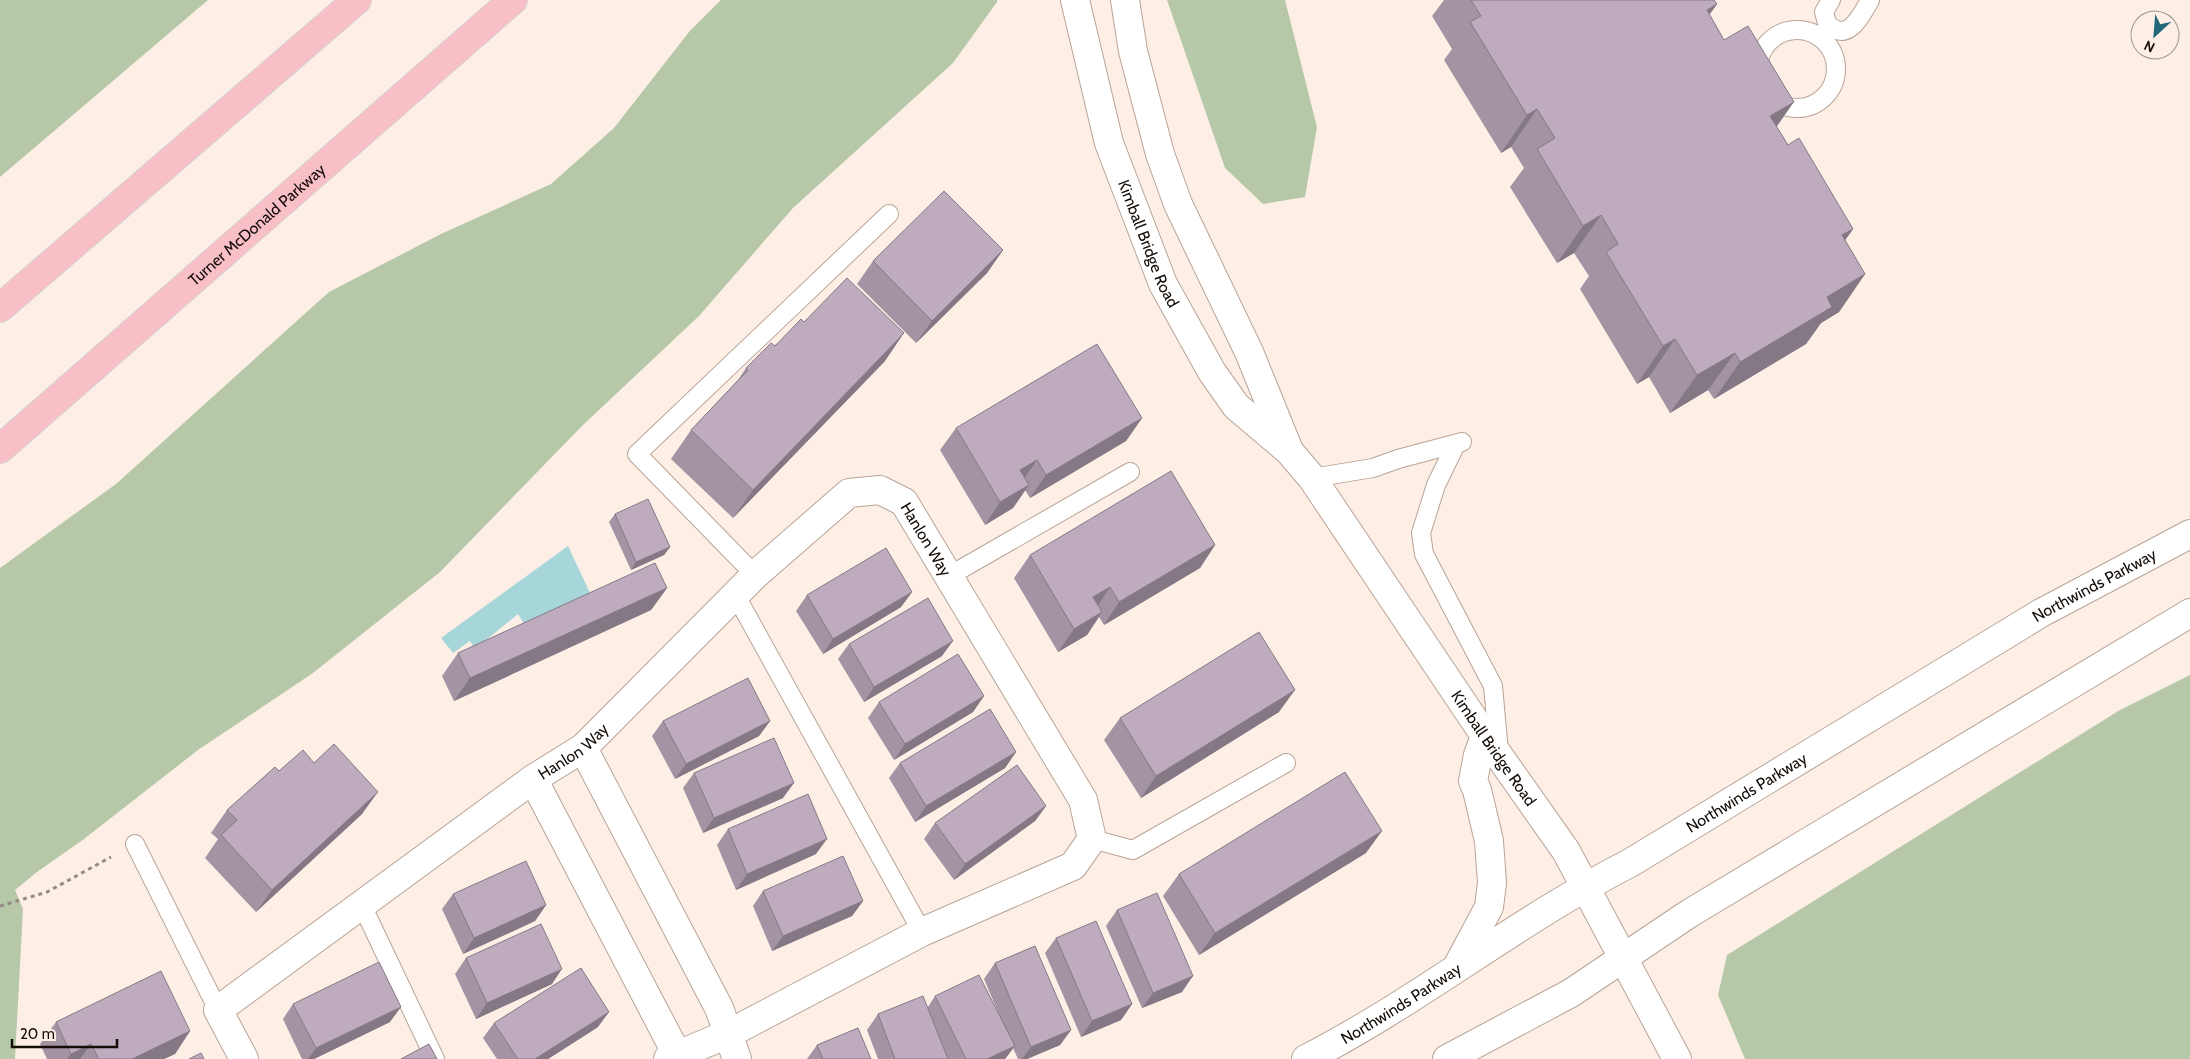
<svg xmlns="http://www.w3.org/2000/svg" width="2190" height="1059" font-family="Cabin,sans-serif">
  <rect width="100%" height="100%" fill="#fdefe6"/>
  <g fill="#b6c8a7">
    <path d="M 0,0 L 208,0 L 0,177 Z"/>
    <path d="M 721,0 L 997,0 L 997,2 L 953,63 L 793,208 L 699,316 L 583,425 L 440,572 L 313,673 L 198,750 L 84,839 L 37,872 L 15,890 L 23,909 L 15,1059 L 0,1059 L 0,568 L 116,484 L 329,292 L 441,234 L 551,184 L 614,128 L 689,32 Z"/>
    <path d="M 1167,0 L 1285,0 L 1317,127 L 1305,197 L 1263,204 L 1225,168 Z"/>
    <path d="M 2190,675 L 2190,1059 L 1745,1059 L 1718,995 L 1727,955 L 2120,710 Z"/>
  </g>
  <path fill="#a7d6da" d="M 568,546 L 590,593 L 524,624 L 518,614 L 475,649 L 470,641 L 453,653 L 441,638 Z"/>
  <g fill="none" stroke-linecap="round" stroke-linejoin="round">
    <defs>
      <g id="lane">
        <path d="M 1831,0 L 1824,12 L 1827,23 C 1847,45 1861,16 1870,0"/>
        <circle cx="1797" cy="69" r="39"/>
        <path d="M 1456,444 L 1436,485 L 1421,533 L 1424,554 L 1493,686 L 1499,752"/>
        <path d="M 1312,478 L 1373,468 L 1398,459 L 1462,442"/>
        <path d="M 755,575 L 637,454 L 889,214"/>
        <path d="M 949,576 L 1130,472"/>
        <path d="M 735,594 L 922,932"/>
        <path d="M 1092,839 L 1133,850 L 1286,763"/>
        <path d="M 135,844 L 218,1010"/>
        <path d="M 362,905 L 435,1059"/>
      </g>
      <g id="street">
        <path d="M 583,748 L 719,1008 L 737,1059"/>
        <path d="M 533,779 L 672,1045 L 677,1059"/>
        <path id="s1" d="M 244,1059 L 218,1010 L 533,779 L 583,748 L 755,575 L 849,493 L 880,490 L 904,502 L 1083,800 L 1092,839 L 1073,866 L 922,932 L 728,1034 L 668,1059"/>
      </g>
      <g id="secondary">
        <path id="s2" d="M 1075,0 L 1109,143 L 1163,284 L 1212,372 L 1236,406 L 1289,451 L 1312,478 L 1485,736 L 1566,851 L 1677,1059"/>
        <path d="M 1125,0 L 1133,51 L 1160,154 L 1178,204 L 1249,352 L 1288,448"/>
        <path d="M 1458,965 L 1489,907 L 1492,883 L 1489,841 L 1477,790 L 1473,781 L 1478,755 L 1485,736"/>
        <path id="s3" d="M 1306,1059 C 1419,1001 1518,920 1630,863 L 2041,613 L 2190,534"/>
        <path d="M 1447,1059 L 1571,993 L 1690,913 L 2190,613"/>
      </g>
      <g id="highway">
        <path d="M 0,308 L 357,0"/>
        <path id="s4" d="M 0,449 L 513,0"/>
      </g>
    </defs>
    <use href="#lane" stroke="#b9a496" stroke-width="20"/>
    <use href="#street" stroke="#b9a496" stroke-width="30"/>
    <use href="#secondary" stroke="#b9a496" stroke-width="30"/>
    <use href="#highway" stroke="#d5d3d2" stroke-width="30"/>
    <path stroke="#958a83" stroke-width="3" stroke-dasharray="4 4" stroke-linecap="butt" d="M 0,906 L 47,892 L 111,857"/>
    <use href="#lane" stroke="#fff" stroke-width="18"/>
    <use href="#street" stroke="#fff" stroke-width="28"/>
    <use href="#secondary" stroke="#fff" stroke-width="28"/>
    <use href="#highway" stroke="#f8bfc6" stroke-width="28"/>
  </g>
  <g fill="#a394a3">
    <path d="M 1444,0 L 1714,0 L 1717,4 L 1709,15 L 1777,127 L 1788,145 L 1853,229 L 1845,240 L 1865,274 L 1839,312 L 1821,323 L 1806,344 L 1714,399 L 1708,390 L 1670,413 L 1649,377 L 1637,384 L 1580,289 L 1589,276 L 1574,253 L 1557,263 L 1510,187 L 1524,168 L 1511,147 L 1501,153 L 1444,60 L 1452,49 L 1432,16 Z"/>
    <path d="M 1003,250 L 987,273 L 916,343 L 857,284 L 873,261 Z"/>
    <path d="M 804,322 L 885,361 L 733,518 L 671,459 L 691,430 L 738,380 L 746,368 Z"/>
    <path d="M 1142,418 L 1126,441 L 1030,498 L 1025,490 L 1013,508 L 985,525 L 940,450 L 956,428 Z"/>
    <path d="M 615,514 L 670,547 L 664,555 L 631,570 L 609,522 Z"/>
    <path d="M 1215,545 L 1200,568 L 1104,625 L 1099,617 L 1087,635 L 1058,652 L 1014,578 L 1030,555 Z"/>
    <path d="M 667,588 L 651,610 L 454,701 L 442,676 L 458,653 Z"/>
    <path d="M 912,592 L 901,607 L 823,654 L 796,611 L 807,595 Z"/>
    <path d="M 849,644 L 942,656 L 864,702 L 838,659 Z"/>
    <path d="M 984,696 L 973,712 L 894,760 L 868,718 L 879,702 Z"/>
    <path d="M 1279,712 L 1141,798 L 1104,740 L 1120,718 Z"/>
    <path d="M 663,721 L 770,721 L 759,736 L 675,779 L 652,736 Z"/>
    <path d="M 1016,752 L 1005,768 L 915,822 L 889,778 L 900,763 Z"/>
    <path d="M 279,771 L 362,814 L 256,912 L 205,858 L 218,839 L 211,833 L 227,810 Z"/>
    <path d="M 694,773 L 783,798 L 703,833 L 683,788 Z"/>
    <path d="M 1046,806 L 1035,821 L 954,880 L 924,839 L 935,823 Z"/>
    <path d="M 728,829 L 816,854 L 736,890 L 717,845 Z"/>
    <path d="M 1366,853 L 1199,955 L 1163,896 L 1179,874 Z"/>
    <path d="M 763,891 L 863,901 L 852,916 L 772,951 L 753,906 Z"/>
    <path d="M 453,894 L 546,905 L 535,921 L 463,954 L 442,909 Z"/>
    <path d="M 1117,910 L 1182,992 L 1142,1008 L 1106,926 Z"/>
    <path d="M 1056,938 L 1132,1004 L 1121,1020 L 1081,1037 L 1045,953 Z"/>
    <path d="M 466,958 L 552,984 L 476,1019 L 455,974 Z"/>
    <path d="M 995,963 L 1071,1030 L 1060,1045 L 1027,1059 L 1018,1059 L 1013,1048 L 1005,1059 L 878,1059 L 867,1030 L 878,1014 L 928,1007 L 935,996 L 1001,1019 L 984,979 Z"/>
    <path d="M 293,1004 L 390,1022 L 314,1059 L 302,1059 L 283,1019 Z"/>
    <path d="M 56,1022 L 190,1031 L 175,1054 L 164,1059 L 47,1059 L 40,1044 Z"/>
    <path d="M 494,1023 L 598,1027 L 548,1059 L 497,1059 L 483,1038 Z"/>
    <path d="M 817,1045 L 871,1059 L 807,1059 Z"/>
  </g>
  <g fill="#857885">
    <path d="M 1717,4 L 1690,42 L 1707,10 Z"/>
    <path d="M 1794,102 L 1768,139 L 1770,116 Z"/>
    <path d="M 1537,109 L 1511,147 L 1501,153 L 1527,115 Z"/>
    <path d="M 1601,215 L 1574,253 L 1557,263 L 1583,226 Z"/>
    <path d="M 1853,229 L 1827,266 L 1842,235 Z"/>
    <path d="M 1003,250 L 987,273 L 916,343 L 932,321 Z"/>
    <path d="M 1865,274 L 1839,312 L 1821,323 L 1806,344 L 1714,399 L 1740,362 L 1827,297 Z"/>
    <path d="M 904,333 L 885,361 L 733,518 L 753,490 Z"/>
    <path d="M 1675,339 L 1649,377 L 1637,384 L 1663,346 Z"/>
    <path d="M 1735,353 L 1708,390 L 1670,413 L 1697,375 Z"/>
    <path d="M 1142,418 L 1126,441 L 1030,498 L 1046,475 Z"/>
    <path d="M 1037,460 L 1021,483 L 1020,470 Z"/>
    <path d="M 1029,485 L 1013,508 L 985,525 L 1000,502 Z"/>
    <path d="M 1215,545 L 1200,568 L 1104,625 L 1119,602 Z"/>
    <path d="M 670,547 L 664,555 L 631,570 L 636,562 Z"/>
    <path d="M 1110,587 L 1095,610 L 1093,597 Z"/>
    <path d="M 667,588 L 651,610 L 454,701 L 470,678 Z"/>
    <path d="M 912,592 L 901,607 L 823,654 L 833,639 Z"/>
    <path d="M 1102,612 L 1087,635 L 1058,652 L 1074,629 Z"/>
    <path d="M 953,641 L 942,656 L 864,702 L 874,687 Z"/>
    <path d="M 1295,690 L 1279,712 L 1141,798 L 1156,776 Z"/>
    <path d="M 984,696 L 973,712 L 894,760 L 905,744 Z"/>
    <path d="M 770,721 L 759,736 L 675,779 L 686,764 Z"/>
    <path d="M 1016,752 L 1005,768 L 915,822 L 926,806 Z"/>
    <path d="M 794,783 L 783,798 L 703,833 L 714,818 Z"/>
    <path d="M 378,792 L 362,814 L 256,912 L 272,890 Z"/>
    <path d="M 1046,806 L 1035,821 L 954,880 L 965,864 Z"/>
    <path d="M 1382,831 L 1366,853 L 1199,955 L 1215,933 Z"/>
    <path d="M 827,839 L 816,854 L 736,890 L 747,874 Z"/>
    <path d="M 863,901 L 852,916 L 772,951 L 783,936 Z"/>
    <path d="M 546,905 L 535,921 L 463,954 L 474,938 Z"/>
    <path d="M 562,969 L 552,984 L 476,1019 L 487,1003 Z"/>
    <path d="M 1193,976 L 1182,992 L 1142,1008 L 1153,993 Z"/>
    <path d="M 1132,1004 L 1121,1020 L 1081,1037 L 1092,1021 Z"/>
    <path d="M 401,1007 L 390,1022 L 314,1059 L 308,1059 L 316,1048 Z"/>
    <path d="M 609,1012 L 598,1027 L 548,1059 L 535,1059 Z"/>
    <path d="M 1071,1030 L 1060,1045 L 1027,1059 L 1022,1059 L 1031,1047 Z"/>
    <path d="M 190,1031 L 175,1054 L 164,1059 L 132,1059 Z"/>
    <path d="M 91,1044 L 80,1059 L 67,1059 L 71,1054 Z"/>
    <path d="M 1015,1046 L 1005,1059 L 987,1059 Z"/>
  </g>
  <g fill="#beacbe" stroke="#857885">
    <path d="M 1471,0 L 1714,0 L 1717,4 L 1707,10 L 1724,40 L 1748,26 L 1794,102 L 1770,116 L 1788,145 L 1799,138 L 1853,229 L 1842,235 L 1865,274 L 1827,297 L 1832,307 L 1740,362 L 1735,353 L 1697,375 L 1675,339 L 1663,346 L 1606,252 L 1618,244 L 1601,215 L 1583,226 L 1537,149 L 1555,138 L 1537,109 L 1527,115 L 1470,22 L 1481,16 Z"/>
    <path d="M 944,191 L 1003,250 L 932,321 L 873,261 Z"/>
    <path d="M 847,278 L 904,333 L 753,490 L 691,430 L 748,370 L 746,368 L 771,343 L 775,346 L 801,319 L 804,322 Z"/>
    <path d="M 1097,344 L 1142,418 L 1046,475 L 1037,460 L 1020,470 L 1029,485 L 1000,502 L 956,428 Z"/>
    <path d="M 1171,471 L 1215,545 L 1119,602 L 1110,587 L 1093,597 L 1102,612 L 1074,629 L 1030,555 Z"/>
    <path d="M 648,499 L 670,547 L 636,562 L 615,514 Z"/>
    <path d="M 886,548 L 912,592 L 833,639 L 807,595 Z"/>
    <path d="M 655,563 L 667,588 L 470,678 L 458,653 Z"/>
    <path d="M 928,598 L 953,641 L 874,687 L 849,644 Z"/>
    <path d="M 1259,632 L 1295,690 L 1156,776 L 1120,718 Z"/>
    <path d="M 958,654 L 984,696 L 905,744 L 879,702 Z"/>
    <path d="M 748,678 L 770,721 L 686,764 L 663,721 Z"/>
    <path d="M 990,709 L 1016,752 L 926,806 L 900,763 Z"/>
    <path d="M 774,738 L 794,783 L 714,818 L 694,773 Z"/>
    <path d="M 334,744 L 378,792 L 272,890 L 221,835 L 237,820 L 227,810 L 275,767 L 279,771 L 303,750 L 314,763 Z"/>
    <path d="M 1017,765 L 1046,806 L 965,864 L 935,823 Z"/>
    <path d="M 1345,772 L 1382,831 L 1215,933 L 1179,874 Z"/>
    <path d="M 808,794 L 827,839 L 747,874 L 728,829 Z"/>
    <path d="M 843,856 L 863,901 L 783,936 L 763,891 Z"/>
    <path d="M 526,861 L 546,905 L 474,938 L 453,894 Z"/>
    <path d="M 1157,893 L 1193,976 L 1153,993 L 1117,910 Z"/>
    <path d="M 1096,921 L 1132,1004 L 1092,1021 L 1056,938 Z"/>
    <path d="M 541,924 L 562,969 L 487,1003 L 466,958 Z"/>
    <path d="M 1035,946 L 1071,1030 L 1031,1047 L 995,963 Z"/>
    <path d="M 379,962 L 401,1007 L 316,1048 L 293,1004 Z"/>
    <path d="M 581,968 L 609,1012 L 535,1059 L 518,1059 L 494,1023 Z"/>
    <path d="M 161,971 L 190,1031 L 132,1059 L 99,1059 L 91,1044 L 71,1054 L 56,1022 Z"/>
    <path d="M 979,975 L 1015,1046 L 987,1059 L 966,1059 L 935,996 Z"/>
    <path d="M 923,996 L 948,1059 L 895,1059 L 878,1014 Z"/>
    <path d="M 858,1028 L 871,1059 L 823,1059 L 817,1045 Z"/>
    <path d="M 429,1044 L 437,1059 L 401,1059 Z"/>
    <path d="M 201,1053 L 204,1059 L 189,1059 Z"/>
  </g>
  <g text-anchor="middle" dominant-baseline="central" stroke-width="5" stroke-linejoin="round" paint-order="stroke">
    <g font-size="16" fill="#130c07" stroke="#fdefe6">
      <text stroke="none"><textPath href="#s4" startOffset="341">Turner McDonald Parkway</textPath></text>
      <text stroke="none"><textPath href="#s2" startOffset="255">Kimball Bridge Road</textPath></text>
      <text stroke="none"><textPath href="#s1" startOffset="975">Hanlon Way</textPath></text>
      <text stroke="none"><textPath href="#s3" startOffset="920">Northwinds Parkway</textPath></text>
      <text stroke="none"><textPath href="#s2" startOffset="871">Kimball Bridge Road</textPath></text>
      <text stroke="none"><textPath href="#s1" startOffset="495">Hanlon Way</textPath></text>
      <text stroke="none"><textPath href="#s3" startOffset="515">Northwinds Parkway</textPath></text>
      <text stroke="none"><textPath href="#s3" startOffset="110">Northwinds Parkway</textPath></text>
    </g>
  </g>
  <g transform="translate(2155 35) rotate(206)"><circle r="24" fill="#fdefe6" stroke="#9f948d"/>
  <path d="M0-4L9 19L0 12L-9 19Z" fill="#236879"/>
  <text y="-8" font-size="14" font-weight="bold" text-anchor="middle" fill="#130c07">N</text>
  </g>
  <path d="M12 1039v8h105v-8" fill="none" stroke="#130c07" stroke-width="2.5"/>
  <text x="20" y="1039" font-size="15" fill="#130c07" stroke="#fdefe6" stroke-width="4" paint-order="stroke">20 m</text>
</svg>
